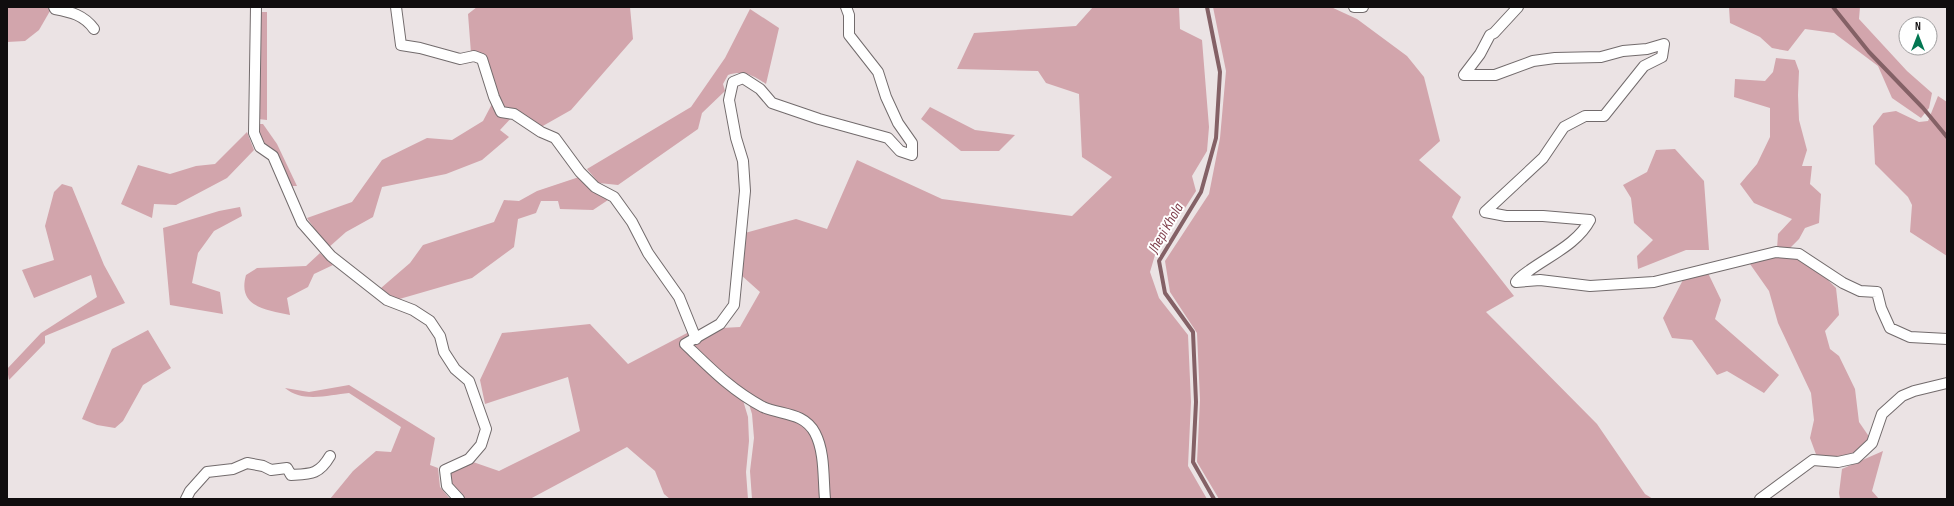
<svg xmlns="http://www.w3.org/2000/svg" width="1954" height="506" font-family="'Sofia Sans Condensed',sans-serif">
  <rect width="100%" height="100%" fill="#ebe3e4"/>
  <g fill="#d2a5ac">
    <path d="M 7,7 L 48,7 L 50,11 L 39,30 L 25,41 L 7,42 Z"/>
    <path d="M 477,7 L 630,7 L 633,39 L 571,110 L 541,127 L 501,111 L 489,71 L 471,53 L 468,14 Z"/>
    <path d="M 1093,7 L 1179,7 L 1180,29 L 1202,40 L 1209,127 L 1207,151 L 1192,176 L 1196,191 L 1155,255 L 1150,272 L 1159,298 L 1188,335 L 1191,402 L 1188,466 L 1207,499 L 828,499 L 818,429 L 785,409 L 765,402 L 747,393 L 728,379 L 694,345 L 722,328 L 740,327 L 760,292 L 741,275 L 745,233 L 796,219 L 827,229 L 857,160 L 942,199 L 1072,216 L 1112,177 L 1082,157 L 1079,94 L 1046,83 L 1038,71 L 957,69 L 974,33 L 1076,26 Z"/>
    <path d="M 1213,7 L 1331,7 L 1357,19 L 1407,56 L 1424,77 L 1440,141 L 1419,160 L 1461,197 L 1452,217 L 1514,296 L 1486,312 L 1597,424 L 1645,494 L 1653,499 L 1219,499 L 1197,462 L 1200,400 L 1197,333 L 1170,292 L 1165,261 L 1209,194 L 1220,138 L 1226,71 Z"/>
    <path d="M 1729,7 L 1860,7 L 1859,19 L 1907,71 L 1932,93 L 1929,108 L 1921,118 L 1892,98 L 1878,66 L 1834,33 L 1805,29 L 1788,51 L 1772,48 L 1760,37 L 1730,23 Z"/>
    <path d="M 750,9 L 779,28 L 766,84 C 753,75 743,70 728,75 L 723,84 L 725,91 L 702,113 L 698,129 L 618,185 L 599,183 L 587,169 L 691,107 L 725,58 Z"/>
    <path d="M 260,12 L 267,12 L 267,120 L 258,119 Z"/>
    <path d="M 1776,58 L 1795,60 L 1799,71 L 1798,95 L 1799,120 L 1807,150 L 1802,166 L 1812,166 L 1810,184 L 1821,194 L 1819,223 L 1805,228 L 1799,239 L 1787,251 L 1777,249 L 1778,234 L 1792,219 L 1754,203 L 1740,184 L 1757,164 L 1770,137 L 1770,108 L 1734,97 L 1735,79 L 1765,81 L 1773,72 Z"/>
    <path d="M 1938,96 L 1947,102 L 1947,256 L 1910,232 L 1912,205 L 1908,197 L 1875,164 L 1873,126 L 1883,113 L 1896,111 L 1919,122 L 1928,121 Z"/>
    <path d="M 493,102 L 513,116 L 500,130 L 509,137 L 482,160 L 446,174 L 382,187 L 373,217 L 346,232 L 328,248 L 307,218 L 352,202 L 382,160 L 427,138 L 452,140 L 483,121 Z"/>
    <path d="M 930,107 L 975,130 L 1015,135 L 999,151 L 961,151 L 921,119 Z"/>
    <path d="M 258,124 L 263,124 L 277,144 L 297,186 L 290,186 L 262,144 Z"/>
    <path d="M 247,132 L 254,150 L 227,178 L 176,205 L 154,204 L 152,218 L 121,204 L 138,165 L 170,174 L 196,166 L 215,164 Z"/>
    <path d="M 1675,149 L 1704,181 L 1709,250 L 1686,250 L 1638,269 L 1637,256 L 1653,240 L 1634,223 L 1631,198 L 1623,185 L 1647,172 L 1656,150 Z"/>
    <path d="M 579,177 L 608,200 L 593,210 L 560,209 L 558,201 L 541,201 L 536,213 L 518,219 L 514,247 L 472,278 L 396,300 L 381,288 L 410,263 L 423,245 L 494,222 L 504,200 L 519,201 L 537,191 Z"/>
    <path d="M 62,184 L 72,187 L 104,265 L 125,303 L 45,336 L 45,343 L 9,380 L 7,369 L 41,333 L 97,297 L 91,275 L 34,298 L 22,270 L 54,260 L 45,226 L 54,192 Z"/>
    <path d="M 240,207 L 242,216 L 214,231 L 198,253 L 192,283 L 220,292 L 223,314 L 170,305 L 163,228 L 219,211 Z"/>
    <path d="M 320,253 L 333,265 L 314,274 L 308,287 L 287,298 L 290,315 C 266,310 237,307 246,275 L 257,268 L 306,266 Z"/>
    <path d="M 1777,256 L 1798,259 L 1823,275 L 1836,288 L 1839,315 L 1825,331 L 1830,349 L 1839,356 L 1855,389 L 1859,422 L 1870,438 C 1851,460 1844,460 1817,457 L 1810,438 L 1814,420 L 1811,393 L 1778,323 L 1769,291 L 1750,264 Z"/>
    <path d="M 1708,273 L 1721,300 L 1715,319 L 1779,375 L 1764,393 L 1727,371 L 1717,375 L 1692,340 L 1672,338 L 1663,318 L 1684,278 Z"/>
    <path d="M 590,324 L 628,364 L 689,332 L 693,338 L 684,344 L 742,397 L 748,417 L 749,441 L 746,472 L 748,499 L 670,499 L 664,494 L 655,471 L 627,447 L 530,499 L 461,499 L 450,483 L 448,472 L 473,462 L 499,471 L 580,431 L 568,377 L 485,404 L 480,380 L 502,333 Z"/>
    <path d="M 148,330 L 171,368 L 143,385 L 123,421 L 115,428 L 97,425 L 82,419 L 112,349 Z"/>
    <path d="M 349,385 L 435,438 L 430,465 L 438,468 L 440,487 L 450,499 L 330,499 L 353,471 L 376,451 L 391,452 L 401,427 L 349,393 C 329,395 302,403 285,388 L 309,392 Z"/>
    <path d="M 748,401 C 767,409 802,418 813,435 C 823,449 821,482 822,499 L 752,499 L 750,471 L 754,438 L 752,414 Z"/>
    <path d="M 1883,451 L 1872,491 L 1879,499 L 1840,499 L 1839,493 L 1842,469 Z"/>
  </g>
  <g fill="none" stroke-linecap="round" stroke-linejoin="round">
    <g stroke="#846166" stroke-width="4">
      <path d="M 1207,7 L 1220,72 L 1216,138 L 1201,192 L 1159,261 L 1165,293 L 1193,332 L 1196,402 L 1193,462 L 1214,499"/>
      <path d="M 1833,7 L 1869,52 L 1923,108 L 1947,137"/>
    </g>
    <defs>
      <g id="street">
        <path d="M 54,7 L 55,9 C 71,12 84,15 94,29"/>
        <path d="M 256,7 L 254,133 L 260,147 L 273,156 L 302,223 L 331,256 L 387,300 L 413,310 L 430,321 L 440,336 L 444,352 L 455,369 L 469,381 L 486,429 L 481,445 L 469,459 L 445,470 L 447,486 L 459,499"/>
        <path d="M 396,7 L 401,45 L 420,48 L 460,59 L 474,56 L 482,59 L 494,97 L 501,112 L 514,114 L 541,132 L 555,138 L 580,172 L 595,187 L 614,197 L 632,222 L 648,253 L 679,297 L 696,339"/>
        <path d="M 1354,7 L 1363,7"/>
        <path d="M 1518,7 L 1494,33 L 1490,35 L 1480,54 L 1464,75 L 1495,75 L 1533,61 L 1555,58 L 1601,57 L 1623,51 L 1647,49 L 1664,44 L 1662,57 L 1644,66 L 1604,116 L 1585,116 L 1564,127 L 1543,158 L 1485,212 L 1506,216 L 1543,216 L 1590,220 C 1578,243 1551,255 1530,270 C 1526,273 1519,277 1516,282 L 1540,280 L 1590,286 L 1654,282 L 1776,252 L 1799,254 L 1843,283 L 1860,291 L 1877,292 L 1881,308 L 1890,328 L 1910,337 L 1947,339"/>
        <path d="M 186,499 L 190,491 L 207,472 L 233,469 L 247,463 L 263,466 L 271,470 L 287,468 L 291,475 C 310,474 319,475 330,456"/>
        <path d="M 825,499 C 823,478 825,452 815,433 C 804,412 781,415 763,407 C 732,391 709,367 685,344 L 720,324 L 734,305 L 745,191 L 743,161 L 736,138 L 729,100 L 733,82 L 743,78 L 760,89 L 772,103 L 819,119 L 888,138 L 900,151 L 912,155 L 912,143 L 898,123 L 886,97 L 878,72 L 849,35 L 849,15 L 846,7"/>
        <path d="M 1760,499 L 1813,460 L 1838,462 L 1856,458 L 1872,443 L 1882,414 L 1902,396 L 1914,391 L 1947,383"/>
      </g>
    </defs>
    <use href="#street" stroke="#726b6c" stroke-width="12"/>
    <use href="#street" stroke="#fff" stroke-width="10"/>
  </g>
  <g text-anchor="middle" dominant-baseline="central" stroke-width="4" stroke-linejoin="round" paint-order="stroke">
    <g font-size="15" font-style="italic" fill="#7e3d4a" stroke="#fff">
      <text transform="translate(1166 228) rotate(-60)">Jhepi Khola</text>
    </g>
  </g>
  <rect width="1954" height="506" fill="none" stroke="#100d0e" stroke-width="16"/>
  <g transform="translate(1918 36)"><circle r="19" fill="#ffffff" stroke="#9f9e9f"/>
  <path d="M0-3L7 15L0 10L-7 15Z" fill="#037752"/>
  <text y="-6" font-size="11" font-weight="bold" text-anchor="middle" fill="#100d0e">N</text>
  </g>
</svg>
